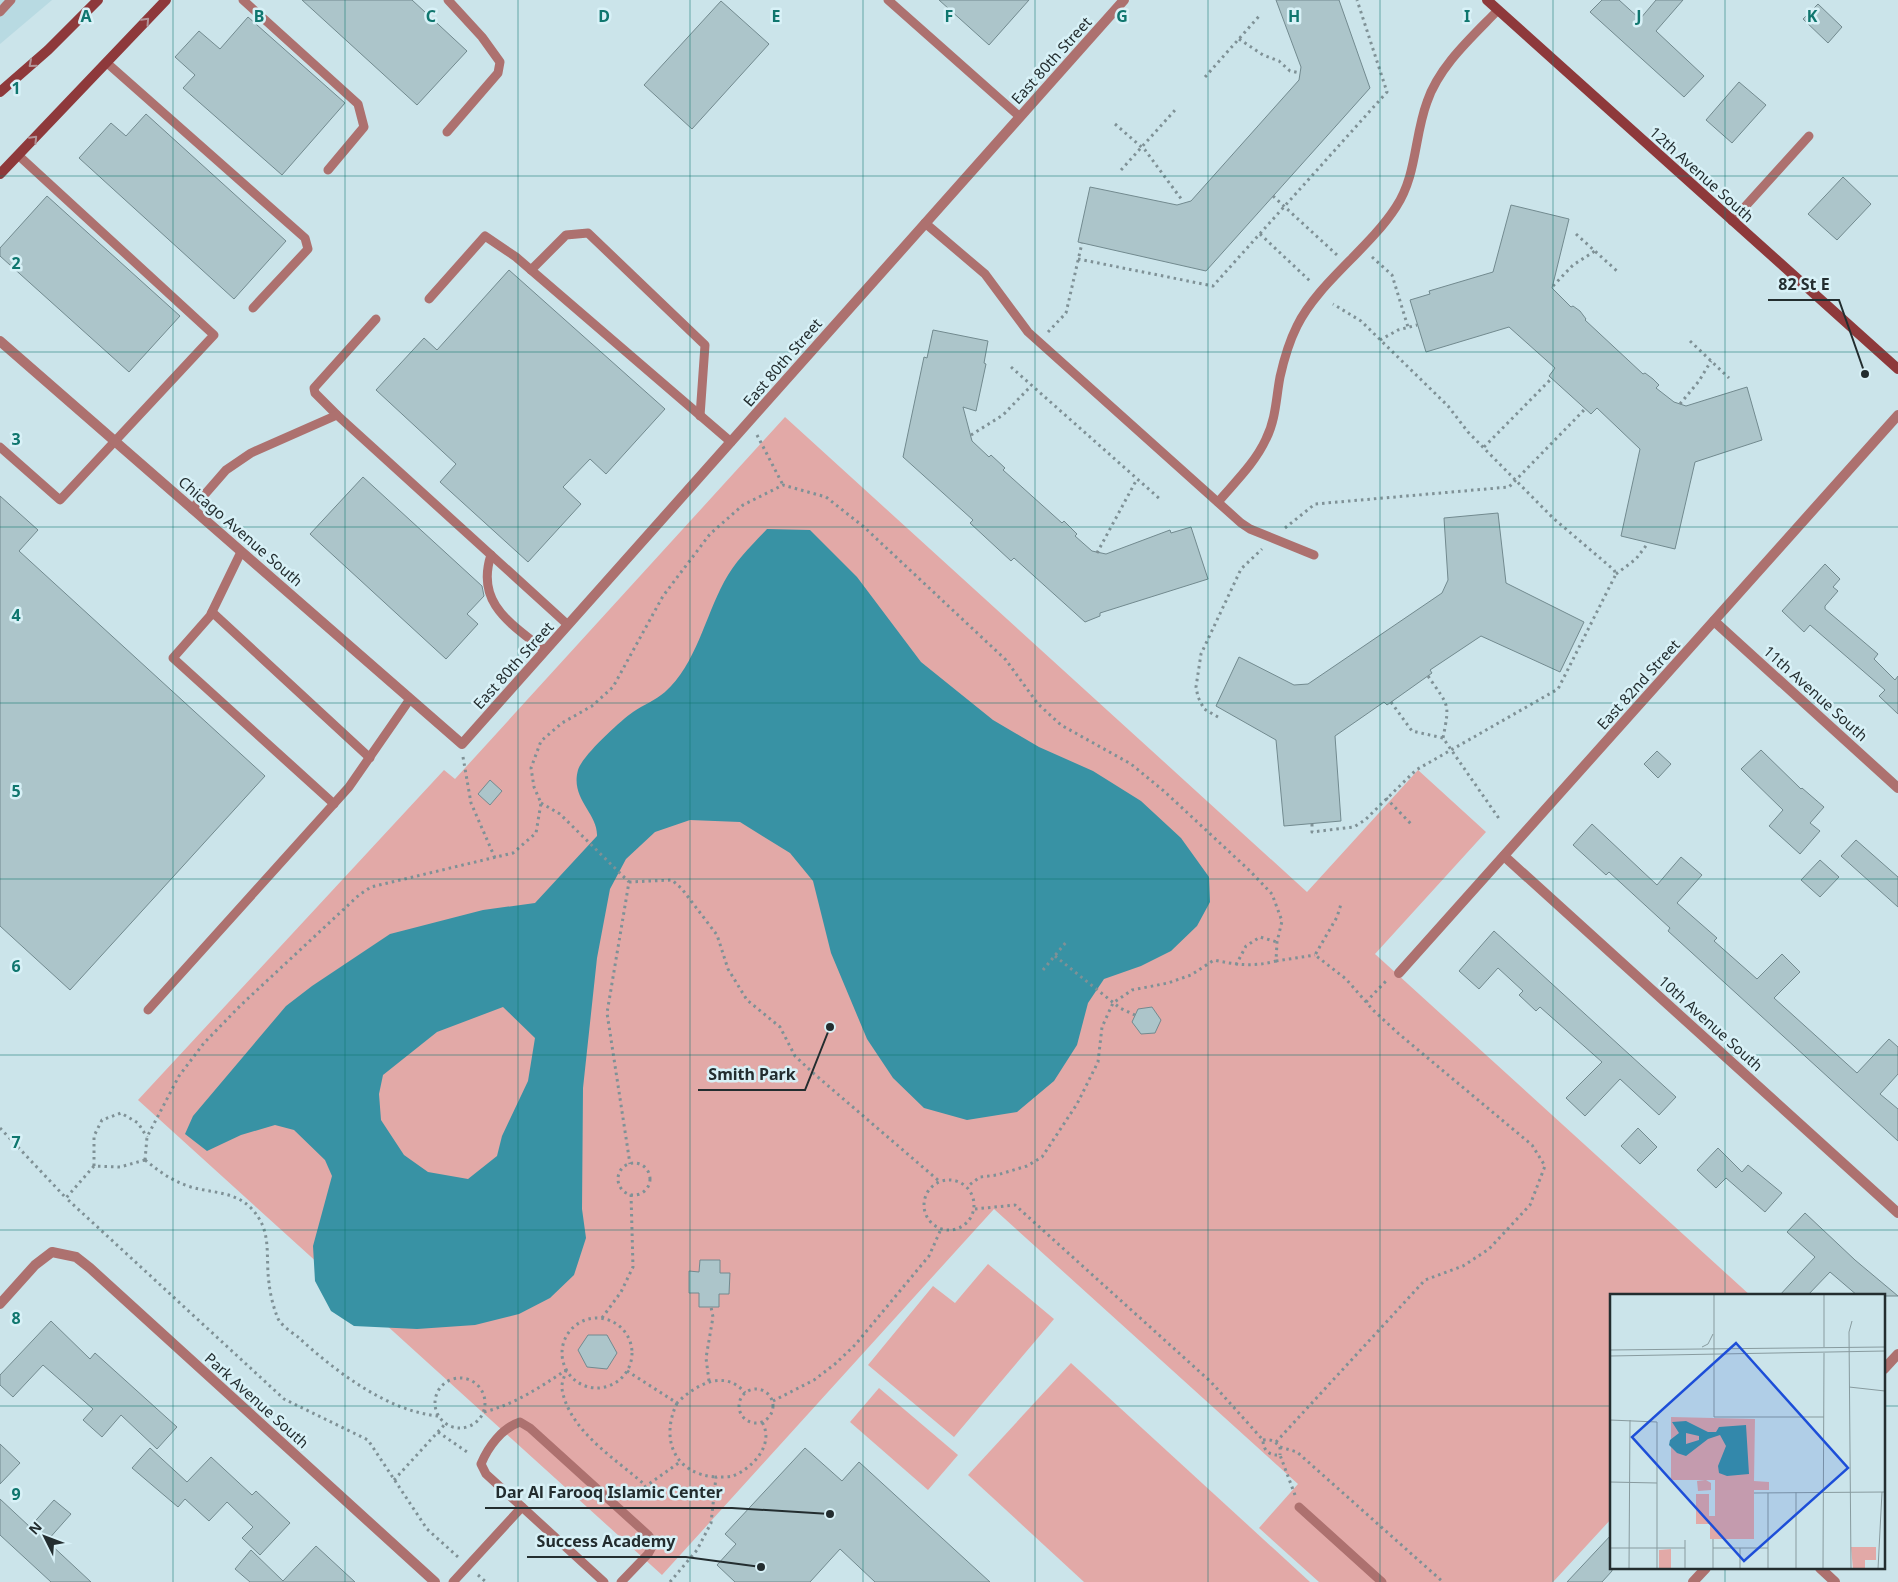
<svg xmlns="http://www.w3.org/2000/svg" width="1898" height="1582" font-family="'Noto Sans',sans-serif">
  <rect width="100%" height="100%" fill="#cbe4ea"/>
  <path fill="#b8dae2" d="M 0,0 L 52,0 L 0,44 Z"/>
  <g fill="#e2a9a7">
    <path d="M 785,417 L 1307,892 L 1418,770 L 1486,832 L 1375,954 L 1751,1296 L 1612,1296 L 1612,1518 L 1553,1582 L 1319,1582 L 1259,1528 L 1298,1484 L 994,1209 L 662,1575 L 138,1100 L 444,770 L 455,779 Z"/>
    <path d="M 988,1264 L 1054,1319 L 954,1437 L 868,1365 L 933,1286 L 955,1303 Z"/>
    <path d="M 1071,1363 L 1310,1582 L 1084,1582 L 968,1475 Z"/>
    <path d="M 879,1388 L 958,1455 L 928,1490 L 850,1422 Z"/>
  </g>
  <path fill="#3892a4" fill-rule="evenodd" d="M 767,529 L 810,530 L 857,577 L 921,662 L 993,720 L 1039,747 L 1093,771 L 1141,801 L 1181,838 L 1209,877 L 1210,902 L 1197,926 L 1171,951 L 1141,966 L 1104,979 L 1088,1003 L 1077,1045 L 1054,1081 L 1017,1112 L 967,1120 L 924,1108 L 893,1078 L 867,1039 L 831,953 L 813,881 L 790,853 L 740,822 L 690,820 L 655,832 L 626,859 L 610,889 L 597,958 L 583,1088 L 582,1209 L 586,1238 L 574,1275 L 550,1298 L 519,1314 L 475,1325 L 417,1329 L 354,1326 L 331,1311 L 315,1281 L 313,1246 L 332,1176 L 325,1160 L 294,1130 L 275,1125 L 241,1135 L 207,1151 L 185,1134 L 193,1116 L 286,1006 L 312,986 L 390,934 L 483,910 L 535,903 L 597,836 C 598,813 570,799 578,770 C 582,756 620,721 633,712 C 643,705 656,700 665,692 C 696,664 705,617 724,582 C 735,561 751,546 767,529 ZM 503,1007 L 535,1038 L 528,1081 L 502,1136 L 497,1156 L 468,1179 L 428,1172 L 404,1155 L 381,1120 L 379,1094 L 383,1075 L 437,1032 Z"/>
  <g fill="#acc5ca" stroke="#728a8f">
    <path d="M 302,0 L 412,0 L 467,51 L 417,105 Z"/>
    <path d="M 939,0 L 1029,0 L 989,45 Z"/>
    <path d="M 1276,0 L 1339,0 L 1370,88 L 1206,271 L 1078,242 L 1090,187 L 1177,205 L 1191,201 L 1299,80 L 1301,67 Z"/>
    <path d="M 1602,0 L 1619,0 L 1640,19 L 1656,0 L 1683,0 L 1656,31 L 1704,76 L 1684,97 L 1590,12 Z"/>
    <path d="M 721,1 L 769,44 L 692,129 L 644,85 Z"/>
    <path d="M 1818,4 L 1842,27 L 1828,43 L 1803,19 Z"/>
    <path d="M 248,17 L 345,103 L 282,175 L 183,88 L 195,75 L 175,57 L 199,31 L 220,49 Z"/>
    <path d="M 1739,82 L 1766,105 L 1732,143 L 1706,120 Z"/>
    <path d="M 146,114 L 286,241 L 234,299 L 79,158 L 111,123 L 126,136 Z"/>
    <path d="M 1843,177 L 1871,204 L 1837,240 L 1808,214 Z"/>
    <path d="M 47,196 L 180,316 L 129,372 L 0,256 L 0,248 Z"/>
    <path d="M 1511,205 L 1569,219 L 1552,288 L 1571,307 L 1573,306 L 1580,311 L 1586,319 L 1585,320 L 1643,374 L 1645,373 L 1653,379 L 1659,385 L 1656,388 L 1674,402 L 1686,406 L 1747,387 L 1762,440 L 1695,462 L 1675,549 L 1621,536 L 1640,449 L 1597,408 L 1591,414 L 1549,376 L 1555,368 L 1509,327 L 1426,352 L 1410,300 L 1430,294 L 1429,291 L 1493,272 Z"/>
    <path d="M 509,270 L 665,409 L 606,474 L 590,459 L 563,487 L 581,504 L 528,562 L 440,482 L 456,464 L 376,390 L 424,338 L 437,350 Z"/>
    <path d="M 933,330 L 988,341 L 984,363 L 986,364 L 976,411 L 963,407 L 972,441 L 989,457 L 991,455 L 1005,468 L 1003,470 L 1062,523 L 1064,521 L 1077,534 L 1075,536 L 1092,551 L 1106,554 L 1170,530 L 1171,533 L 1191,527 L 1208,579 L 1100,613 L 1100,616 L 1085,622 L 1014,558 L 1011,561 L 970,523 L 973,520 L 903,457 L 924,357 L 927,358 Z"/>
    <path d="M 363,477 L 482,586 L 484,596 L 467,614 L 478,624 L 446,659 L 310,534 Z"/>
    <path d="M 0,496 L 38,530 L 19,551 L 265,776 L 70,990 L 0,926 Z"/>
    <path d="M 1498,513 L 1506,583 L 1584,622 L 1560,672 L 1481,636 L 1430,670 L 1432,673 L 1387,705 L 1384,702 L 1335,736 L 1341,821 L 1284,826 L 1276,740 L 1216,706 L 1239,657 L 1294,685 L 1308,684 L 1442,593 L 1448,580 L 1444,518 Z"/>
    <path d="M 1825,564 L 1840,579 L 1833,587 L 1838,591 L 1825,606 L 1825,609 L 1878,654 L 1874,659 L 1895,680 L 1898,676 L 1898,714 L 1879,696 L 1885,690 L 1810,625 L 1804,632 L 1782,611 Z"/>
    <path d="M 1761,750 L 1801,789 L 1802,788 L 1824,807 L 1810,823 L 1820,831 L 1800,854 L 1769,826 L 1783,810 L 1741,769 Z"/>
    <path d="M 1657,751 L 1671,764 L 1658,778 L 1644,764 Z"/>
    <path d="M 490,780 L 502,791 L 490,805 L 478,794 Z"/>
    <path d="M 1592,824 L 1657,885 L 1681,857 L 1702,875 L 1677,903 L 1717,938 L 1714,941 L 1757,979 L 1782,954 L 1800,972 L 1774,998 L 1857,1073 L 1889,1039 L 1898,1047 L 1898,1074 L 1880,1094 L 1898,1109 L 1898,1141 L 1668,931 L 1670,928 L 1609,872 L 1606,875 L 1573,845 Z"/>
    <path d="M 1856,840 L 1898,877 L 1898,907 L 1841,856 Z"/>
    <path d="M 1820,860 L 1839,877 L 1820,897 L 1801,880 Z"/>
    <path d="M 1494,931 L 1676,1097 L 1659,1115 L 1620,1079 L 1585,1116 L 1566,1098 L 1602,1062 L 1540,1007 L 1536,1011 L 1519,995 L 1523,991 L 1498,968 L 1479,989 L 1459,971 Z"/>
    <path d="M 1152,1007 L 1161,1020 L 1155,1033 L 1141,1034 L 1132,1022 L 1138,1009 Z"/>
    <path d="M 1638,1128 L 1657,1147 L 1640,1164 L 1621,1146 Z"/>
    <path d="M 1718,1148 L 1742,1172 L 1748,1165 L 1782,1193 L 1765,1212 L 1726,1178 L 1716,1188 L 1697,1170 Z"/>
    <path d="M 1805,1213 L 1855,1260 L 1898,1296 L 1858,1296 L 1830,1272 L 1807,1296 L 1779,1296 L 1815,1257 L 1787,1232 Z"/>
    <path d="M 700,1260 L 720,1260 L 720,1273 L 730,1273 L 729,1294 L 719,1294 L 719,1307 L 699,1307 L 699,1293 L 689,1293 L 689,1271 L 699,1272 Z"/>
    <path d="M 51,1321 L 90,1359 L 95,1353 L 177,1427 L 157,1449 L 121,1415 L 102,1437 L 83,1420 L 93,1409 L 43,1365 L 13,1397 L 0,1385 L 0,1375 Z"/>
    <path d="M 588,1335 L 607,1335 L 617,1353 L 607,1369 L 587,1367 L 578,1350 Z"/>
    <path d="M 0,1444 L 20,1463 L 0,1484 Z"/>
    <path d="M 150,1448 L 187,1482 L 211,1457 L 252,1495 L 256,1491 L 290,1523 L 260,1555 L 242,1538 L 253,1527 L 227,1502 L 209,1521 L 185,1499 L 178,1507 L 132,1468 Z"/>
    <path d="M 805,1448 L 842,1481 L 859,1462 L 990,1582 L 875,1582 L 840,1549 L 810,1582 L 735,1582 L 717,1565 L 736,1544 L 725,1534 Z"/>
    <path d="M 0,1499 L 30,1527 L 54,1500 L 71,1514 L 47,1541 L 91,1582 L 51,1582 L 0,1535 Z"/>
    <path d="M 1612,1534 L 1612,1571 L 1602,1582 L 1567,1582 Z"/>
    <path d="M 316,1546 L 355,1582 L 250,1582 L 235,1569 L 251,1550 L 283,1581 Z"/>
  </g>
  <g fill="none" stroke-linecap="round" stroke-linejoin="round">
    <g stroke="#7f9196" stroke-width="3" stroke-dasharray="2.5 4" stroke-linecap="butt">
      <path d="M 1239,39 L 1263,55 L 1279,61 L 1290,71 L 1300,73"/>
      <path d="M 1205,77 L 1261,14"/>
      <path d="M 1115,124 L 1145,150 L 1182,200"/>
      <path d="M 1121,170 L 1176,109"/>
      <path d="M 1273,196 L 1337,255"/>
      <path d="M 1260,234 L 1310,281"/>
      <path d="M 1576,234 L 1617,271"/>
      <path d="M 1372,257 L 1392,275 L 1408,327"/>
      <path d="M 1078,259 L 1213,286 L 1387,92 L 1357,0"/>
      <path d="M 1553,286 L 1573,265 L 1595,251"/>
      <path d="M 1048,332 L 1066,313 L 1082,243"/>
      <path d="M 1380,340 L 1398,330 L 1417,325"/>
      <path d="M 1690,341 L 1729,378"/>
      <path d="M 1011,367 L 1161,500"/>
      <path d="M 1680,404 L 1699,381 L 1711,361"/>
      <path d="M 757,435 L 783,485"/>
      <path d="M 971,435 L 1003,415 L 1031,386"/>
      <path d="M 1484,447 L 1552,378"/>
      <path d="M 1285,528 L 1315,504 L 1509,487 L 1585,409"/>
      <path d="M 1097,553 L 1137,479"/>
      <path d="M 1616,574 L 1636,559 L 1648,543"/>
      <path d="M 1428,676 C 1449,707 1450,702 1443,738"/>
      <path d="M 1391,702 L 1412,731 L 1443,738 L 1500,820"/>
      <path d="M 1218,717 L 1204,709 L 1198,697 L 1196,687 L 1201,654 L 1241,569 L 1262,549"/>
      <path d="M 463,757 L 471,803 L 495,858"/>
      <path d="M 1386,798 L 1413,826"/>
      <path d="M 541,803 L 560,814 L 629,882 L 607,1013 L 630,1164"/>
      <path d="M 1312,824 L 1312,832 L 1354,827 L 1365,820 L 1416,770 L 1558,689 L 1616,574 L 1614,570 L 1553,518 L 1468,432 L 1448,406 L 1361,321 L 1333,304"/>
      <path d="M 629,882 L 672,880 L 682,889 L 717,935 L 728,969 L 747,1000 L 780,1027 L 795,1056 L 812,1072 L 939,1181"/>
      <path d="M 1055,956 L 1120,1008 L 1135,1015"/>
      <path d="M 1276,961 L 1315,955"/>
      <path d="M 1236,965 L 1246,946 L 1260,937 L 1277,942"/>
      <path d="M 1043,970 L 1067,941"/>
      <path d="M 1366,1002 L 1386,981"/>
      <path d="M 0,1128 L 66,1198"/>
      <path d="M 145,1160 L 147,1137 L 179,1076 L 204,1043 L 241,1005 L 359,895 L 371,887 L 513,853 L 536,833 L 541,803 L 534,787 L 531,768 L 541,741 L 562,723 L 592,706 L 613,687 L 663,596 L 710,534 L 743,505 L 783,485 L 826,497 L 864,527 L 1006,660 L 1038,704 L 1061,725 L 1131,764 L 1165,792 L 1250,871 L 1272,894 L 1282,921 L 1277,942 L 1276,961 C 1254,967 1236,965 1214,960 L 1191,975 L 1168,983 L 1132,990 L 1113,1003 L 1102,1027 L 1098,1062 L 1077,1104 L 1042,1157 L 1027,1166 L 997,1175 L 980,1177 L 968,1186"/>
      <path d="M 145,1160 L 120,1167 L 94,1166 L 66,1198 L 284,1399 L 368,1440 L 427,1529 L 458,1557"/>
      <path d="M 145,1160 C 160,1172 172,1181 191,1187 C 211,1193 234,1191 251,1208 C 273,1231 265,1254 269,1283 C 270,1293 273,1306 277,1316 C 279,1324 291,1332 298,1337 C 335,1371 387,1411 438,1416"/>
      <circle cx="634" cy="1179" r="16"/>
      <path d="M 94,1166 L 94,1136 L 102,1120 L 121,1113 L 138,1123 L 147,1137"/>
      <circle cx="949" cy="1205" r="25"/>
      <path d="M 975,1209 L 1015,1205 L 1211,1382 L 1263,1440 C 1263,1450 1269,1456 1280,1455 L 1295,1495"/>
      <path d="M 602,1318 L 621,1292 L 633,1267 L 631,1194"/>
      <circle cx="597" cy="1353" r="35"/>
      <path d="M 566,1370 C 565,1376 561,1383 562,1389 C 569,1431 616,1459 645,1485"/>
      <path d="M 627,1371 L 677,1403 C 695,1385 725,1368 745,1393"/>
      <circle cx="460" cy="1403" r="25"/>
      <path d="M 709,1381 L 706,1358 L 713,1317 L 711,1307"/>
      <circle cx="756" cy="1406" r="17"/>
      <path d="M 773,1401 L 814,1380 L 835,1364 L 855,1345 L 929,1256 L 941,1229"/>
      <path d="M 677,1403 C 660,1439 674,1474 716,1477"/>
      <path d="M 484,1412 C 515,1404 539,1388 566,1370"/>
      <path d="M 438,1432 L 470,1454"/>
      <path d="M 1263,1440 C 1271,1439 1275,1441 1280,1447 L 1280,1455"/>
      <path d="M 1276,1442 L 1425,1280 L 1463,1266 L 1489,1249 L 1530,1205 L 1545,1166 L 1532,1145 L 1399,1034 L 1373,1010 L 1346,979 L 1315,955 L 1337,917 L 1341,904"/>
      <path d="M 1280,1447 L 1297,1452 L 1443,1582"/>
      <path d="M 394,1480 L 446,1423"/>
      <path d="M 639,1491 L 680,1462"/>
      <path d="M 478,1575 L 486,1582"/>
      <path d="M 670,1582 L 697,1550 L 711,1523 L 716,1477 C 722,1477 728,1477 733,1476 C 753,1468 775,1444 762,1422"/>
    </g>
    <g stroke="#ad716f" stroke-width="9">
      <path d="M 243,0 L 358,104 L 364,127 L 328,170"/>
      <path d="M 888,0 L 1020,117"/>
      <path d="M 0,12 L 11,0"/>
      <path d="M 107,63 L 305,238 L 308,249 L 253,308"/>
      <path d="M 447,132 L 498,73 L 500,62 L 482,37 L 448,0"/>
      <path d="M 1732,221 L 1809,136"/>
      <path d="M 925,223 L 985,274 L 1028,332 L 1241,523 L 1250,529 L 1314,555"/>
      <path d="M 531,270 L 566,235 L 588,233 L 705,345 L 700,416"/>
      <path d="M 429,299 L 485,236 L 516,257 L 731,442"/>
      <path d="M 337,415 L 315,393 L 314,388 L 376,319"/>
      <path d="M 0,447 L 60,500 L 214,335 L 18,155"/>
      <path d="M 1218,502 C 1235,482 1255,463 1266,439 C 1276,419 1276,398 1280,377 C 1284,359 1289,342 1297,326 C 1318,283 1369,249 1396,207 C 1417,175 1414,137 1427,102 C 1439,66 1472,37 1498,10"/>
      <path d="M 192,509 L 226,470 L 251,453 L 337,415 L 568,625"/>
      <path d="M 241,552 L 210,616 L 173,658 L 334,804"/>
      <path d="M 491,555 C 475,604 512,624 545,651"/>
      <path d="M 212,612 L 370,758"/>
      <path d="M 148,1010 L 349,787 L 410,699"/>
      <path d="M 1299,1507 L 1382,1582"/>
      <path d="M 453,1582 L 522,1507"/>
      <path d="M 604,1582 L 486,1474 L 481,1464 C 488,1447 502,1428 520,1422 L 530,1428 L 648,1535 L 654,1543 L 648,1554 L 621,1582"/>
    </g>
    <g stroke="#ad716f" stroke-width="10">
      <path d="M 0,341 L 462,744 L 1124,0"/>
      <path d="M 1714,621 L 1898,788"/>
      <path d="M 1504,856 L 1898,1213"/>
      <path d="M 1399,973 L 1898,415"/>
      <path d="M 0,1304 L 35,1265 L 52,1252 L 76,1257 L 90,1268 L 435,1582"/>
      <path d="M 1884,1369 L 1898,1354"/>
      <path d="M 1820,1568 L 1835,1582"/>
      <path d="M 1693,1582 L 1706,1568"/>
    </g>
    <g stroke="#8e393b" stroke-width="10">
      <path d="M 1487,0 L 1898,369"/>
      <path d="M 0,92 L 48,50 L 98,0"/>
      <path d="M 0,174 L 166,0"/>
    </g>
  </g>
  <defs><path id="oneway-chevron" d="M-2-3.5L2.5 0L-2 3.5" fill="none" stroke-width="1.6" stroke-linecap="round" stroke-linejoin="round" transform="scale(1.25)"/></defs>
  <g stroke="#b39599">
    <use href="#oneway-chevron" transform="translate(146 21) rotate(-47)"/>
    <use href="#oneway-chevron" transform="translate(32 64) rotate(139)"/>
    <use href="#oneway-chevron" transform="translate(34 139) rotate(-46)"/>
  </g>
  <path fill="none" stroke="#0f766e" stroke-width="1" stroke-opacity="0.55" d="M 173,0 L 173,1582M 345,0 L 345,1582M 518,0 L 518,1582M 690,0 L 690,1582M 863,0 L 863,1582M 1035,0 L 1035,1582M 1208,0 L 1208,1582M 1380,0 L 1380,1582M 1553,0 L 1553,1582M 1725,0 L 1725,1296M 0,176 L 1898,176M 0,352 L 1898,352M 0,527 L 1898,527M 0,703 L 1898,703M 0,879 L 1898,879M 0,1055 L 1898,1055M 0,1230 L 1898,1230M 0,1406 L 1612,1406M 1884,1406 L 1898,1406M 1725,1568 L 1725,1582"/>
  <g text-anchor="middle" dominant-baseline="central" stroke-width="5" stroke-linejoin="round" paint-order="stroke">
    <g font-size="15" fill="#232d2f" stroke="#d8f1f7">
      <text transform="translate(1051 60) rotate(-48)">East 80th Street</text>
      <text transform="translate(1702 174) rotate(42)">12th Avenue South</text>
      <text transform="translate(782 362) rotate(-49)">East 80th Street</text>
      <text transform="translate(241 531) rotate(41)">Chicago Avenue South</text>
      <text transform="translate(513 665) rotate(-48)">East 80th Street</text>
      <text transform="translate(1638 684) rotate(-48)">East 82nd Street</text>
      <text transform="translate(1816 693) rotate(42)">11th Avenue South</text>
      <text transform="translate(1711 1023) rotate(42)">10th Avenue South</text>
      <text transform="translate(257 1400) rotate(42)">Park Avenue South</text>
    </g>
  </g>
  <g transform="translate(1610 1294)">
    <rect width="275" height="275" fill="#cbe4ea"/>
    <path d="M 61,123 L 145,125 L 144,187 L 159,188 L 159,196 L 144,196 L 144,245 L 100,245 L 100,230 L 86,230 L 86,200 L 99,200 L 99,222 L 105,222 L 105,186 L 96,186 L 101,189 L 101,196 L 88,197 L 87,187 L 95,186 L 61,186 ZM 241,253 L 266,253 L 266,266 L 255,266 L 255,275 L 243,275 ZM 61,255 L 61,275 L 49,275 L 49,256 Z" fill="#e2a9a7"/>
    <path d="M 76,127 L 98,138 L 106,138 L 109,133 L 136,131 L 139,180 L 117,182 L 109,179 L 108,172 L 116,152 L 110,141 L 98,145 L 76,162 L 67,159 L 59,151 L 60,146 L 69,139 L 62,128 ZM 76,139 L 89,142 L 89,146 L 76,150 Z" fill="#3892a4" fill-rule="evenodd"/>
    <path fill="none" stroke="#889b9f" stroke-width="1" d="M 104,0 L 104,123 L 214,123M 92,53 L 98,50 L 103,40M 214,53 L 214,0M 0,56 L 275,53M 0,62 L 275,57M 239,93 L 275,97M 0,126 L 47,128 L 47,275M 0,188 L 47,189M 144,199 L 275,198M 0,254 L 75,254M 103,254 L 158,254M 19,275 L 20,126M 75,275 L 75,246M 103,275 L 103,245M 130,275 L 130,254M 158,275 L 158,199M 186,275 L 186,198M 213,275 L 214,59M 241,275 L 239,38 L 242,27M 268,275 L 272,198"/>
    <path fill="#1d4ed8" fill-opacity="0.15" stroke="#1d4ed8" stroke-width="2.5" d="M 126,49 L 238,174 L 134,267 L 22,143 Z"/>
    <rect width="275" height="275" fill="none" stroke="#232d2f" stroke-width="2.5"/>
  </g>
  <g font-size="16" text-anchor="middle" font-weight="bold" fill="#0f766e" stroke="#d8f1f7" stroke-width="5" stroke-linejoin="round" paint-order="stroke">
    <text x="86" y="22">A</text>
    <text x="259" y="22">B</text>
    <text x="431" y="22">C</text>
    <text x="604" y="22">D</text>
    <text x="776" y="22">E</text>
    <text x="949" y="22">F</text>
    <text x="1122" y="22">G</text>
    <text x="1294" y="22">H</text>
    <text x="1467" y="22">I</text>
    <text x="1639" y="22">J</text>
    <text x="1812" y="22">K</text>
    <text x="16" y="94">1</text>
    <text x="16" y="269">2</text>
    <text x="16" y="445">3</text>
    <text x="16" y="621">4</text>
    <text x="16" y="797">5</text>
    <text x="16" y="972">6</text>
    <text x="16" y="1148">7</text>
    <text x="16" y="1324">8</text>
    <text x="16" y="1500">9</text>
  </g>
  <path fill="none" stroke="#232d2f" stroke-width="2" d="M1865 374L1839 300H1768M830 1027L805 1090H698M830 1514L732 1508H485M761 1567L686 1557H527"/>
  <g fill="#232d2f" stroke="#d8f1f7" stroke-width="2">
    <circle cx="1865" cy="374" r="5"/>
    <circle cx="830" cy="1027" r="5"/>
    <circle cx="830" cy="1514" r="5"/>
    <circle cx="761" cy="1567" r="5"/>
  </g>
  <g font-size="16" text-anchor="middle" font-weight="bold" fill="#232d2f" stroke="#d8f1f7" stroke-width="5" stroke-linejoin="round" paint-order="stroke">
    <text x="1804" y="290">82 St E</text>
    <text x="752" y="1080">Smith Park</text>
    <text x="609" y="1498">Dar Al Farooq Islamic Center</text>
    <text x="606" y="1547">Success Academy</text>
  </g>
  <g transform="translate(45 1537) rotate(312)" stroke="#d8f1f7" stroke-width="4" paint-order="stroke">
  <path d="M0-4L9 19L0 12L-9 19Z" fill="#232d2f"/>
  <text y="-8" font-size="14" font-weight="bold" text-anchor="middle" fill="#232d2f">N</text>
  </g>
</svg>
